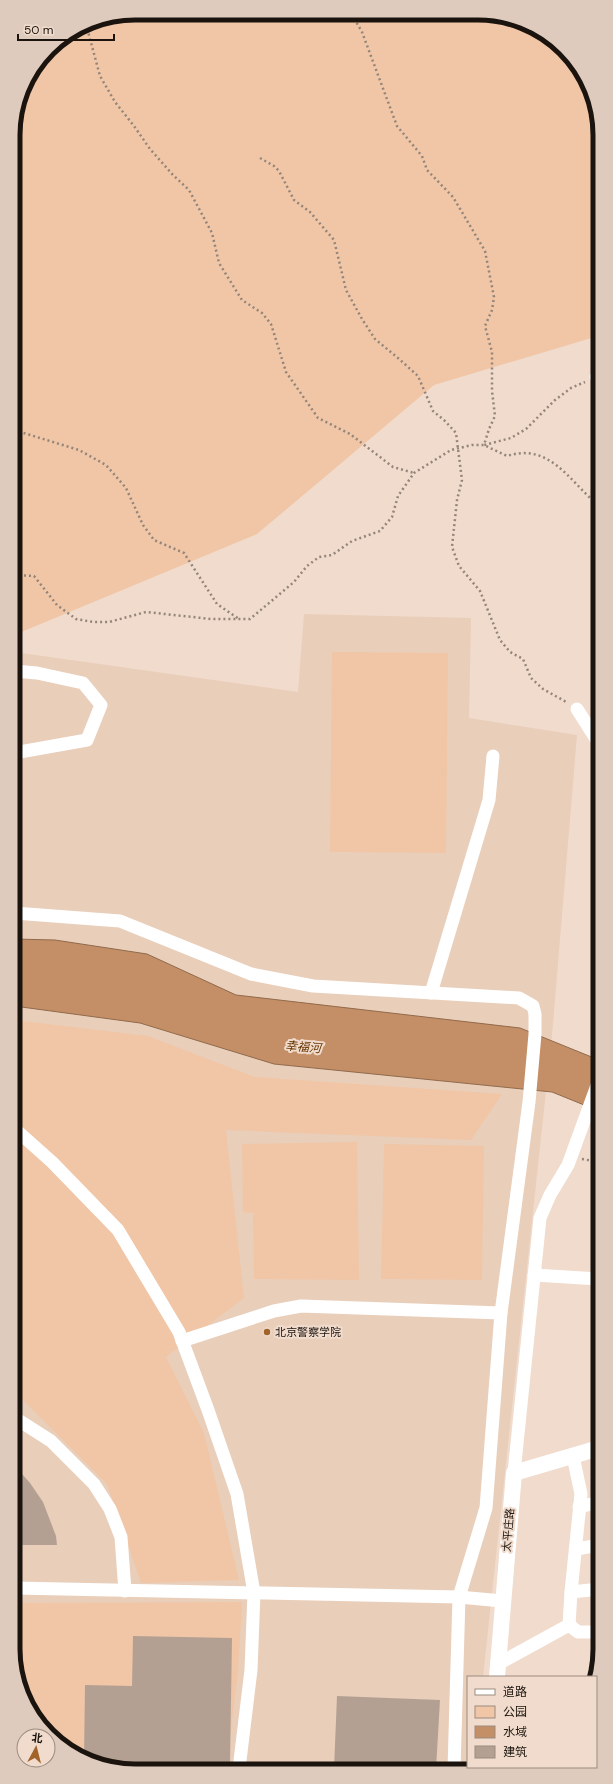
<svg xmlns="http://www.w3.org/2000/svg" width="613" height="1784" font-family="'DM Sans','Noto Sans SC',sans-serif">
  <rect width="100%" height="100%" fill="#f0dbcc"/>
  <path fill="#e9ceba" d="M 304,614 L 471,618 L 469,718 L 577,735 L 552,1035 L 483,1677 L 468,1677 L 468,1767 L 474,1767 L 474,1769 L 111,1769 L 81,1758 L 49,1736 L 29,1710 L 15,1673 L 14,652 L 298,692 Z"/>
  <g fill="#f0c6a6">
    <path d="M 135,13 L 502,15 L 539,29 L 565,49 L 587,81 L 598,111 L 598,336 L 434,385 L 257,534 L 14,635 L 13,126 L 26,81 L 54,43 L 88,22 Z"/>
    <path d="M 332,652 L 448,653 L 446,853 L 330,852 Z"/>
    <path d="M 14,1020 L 148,1036 L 255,1077 L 502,1094 L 471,1140 L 226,1130 L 244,1298 L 166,1357 L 204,1433 L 239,1580 L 141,1583 L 107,1484 L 15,1392 Z"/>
    <path d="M 357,1142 L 359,1280 L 254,1279 L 253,1213 L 243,1212 L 242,1144 Z"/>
    <path d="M 384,1144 L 484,1146 L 482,1280 L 381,1279 Z"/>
    <path d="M 242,1602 L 238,1672 L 226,1769 L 111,1769 L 81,1758 L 49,1736 L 29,1710 L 15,1673 L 15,1608 L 18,1603 Z"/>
  </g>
  <path fill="#c48f66" stroke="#916a4c" d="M 14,939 L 55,940 L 147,954 L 236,995 L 520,1028 L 599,1060 L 599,1111 L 552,1092 L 274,1064 L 140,1023 L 14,1006 Z"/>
  <g fill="#b4a092">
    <path d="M 15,1466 L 30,1483 L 43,1502 L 56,1536 L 57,1545 L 15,1545 Z"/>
    <path d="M 133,1636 L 232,1638 L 230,1764 L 89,1761 L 84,1759 L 85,1685 L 132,1686 Z"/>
    <path d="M 337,1696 L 440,1700 L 436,1769 L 334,1769 Z"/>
  </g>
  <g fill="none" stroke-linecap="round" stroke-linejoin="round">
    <g stroke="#94857a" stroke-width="2.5" stroke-dasharray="2 3" stroke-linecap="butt">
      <path d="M 345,14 L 355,20 L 362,32 L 397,126 L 422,156 L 427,170 L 453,197 L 485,251 L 494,297 L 492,310 L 485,326 L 492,352 L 492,391 L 495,416 L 489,429 L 484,445 L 511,438 L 526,429 L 555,400 L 571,388 L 585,382"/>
      <path d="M 86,24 L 100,76 L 115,102 L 134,126 L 150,149 L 173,175 L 189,190 L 212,233 L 219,263 L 242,300 L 262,313 L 271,324 L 286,372 L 318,418 L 350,434 L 393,467 L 414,473"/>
      <path d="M 585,77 L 592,108 L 598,120"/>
      <path d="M 260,158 L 274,166 L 279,171 L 294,200 L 310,212 L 334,240 L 346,290 L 362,319 L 375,339 L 398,358 L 418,376 L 433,411 L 445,421 L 456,433 L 462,480 L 457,500 L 452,547 L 459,566 L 480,591 L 500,640 L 510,652 L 523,659 L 531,678 L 543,689 L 568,703"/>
      <path d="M 14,430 L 79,450 L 106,465 L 126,488 L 143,525 L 154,540 L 184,553 L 217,604 L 239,619"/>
      <path d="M 14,575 L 34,576 L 57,605 L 76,619 L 93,622 L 109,622 L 146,612 L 211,619 L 250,619 L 294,582 L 307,566 L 319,557 L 332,555 L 352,541 L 380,531 L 392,517 L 398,496 L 414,473 L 451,450 L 472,445 L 484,445 L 507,456 C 550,442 570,482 598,505"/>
      <path d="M 582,1159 L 599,1162"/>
    </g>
    <g stroke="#fff" stroke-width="13">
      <path d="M 596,377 L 598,377"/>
      <path d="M 14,671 L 37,673 L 83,683 L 101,705 L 87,740 L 14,753"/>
      <path d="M 577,709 L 598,742"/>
      <path d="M 14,913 L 120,921 L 251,974 L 313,986 L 519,998 L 533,1006 L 535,1014 L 535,1034 L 529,1102 L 501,1313 L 486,1508 L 459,1597 L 454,1769"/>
      <path d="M 431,993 L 489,800 L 493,756"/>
      <path d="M 15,1129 L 52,1162 L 118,1230 L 179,1332 L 208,1410 L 237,1494 L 254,1593 L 251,1670 L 239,1769"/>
      <path d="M 534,1275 L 599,1279"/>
      <path d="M 182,1341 L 274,1311 L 301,1306 L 501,1313"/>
      <path d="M 15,1418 L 51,1441 L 94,1484 L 110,1509 L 121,1537 L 125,1591"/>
      <path d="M 514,1473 L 540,1218 L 550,1195 L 568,1165 L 599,1080"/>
      <path d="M 579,1507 L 600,1502"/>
      <path d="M 576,1549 L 600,1545"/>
      <path d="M 15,1588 L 459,1597 L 502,1601"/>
      <path d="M 571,1592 L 600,1589"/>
      <path d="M 569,1625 L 578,1632 L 600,1632"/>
      <path d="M 498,1664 L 569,1625 L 571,1592 L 581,1494 L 573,1456"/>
    </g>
    <g stroke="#fff" stroke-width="16">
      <path d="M 497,1677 L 514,1473 L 599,1448"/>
      <path d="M 489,1769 L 489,1767"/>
    </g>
  </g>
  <circle fill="#a2632b" stroke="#f0dbcc" stroke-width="1.5" cx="267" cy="1332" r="4"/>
  <g text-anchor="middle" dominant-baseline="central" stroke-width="4" stroke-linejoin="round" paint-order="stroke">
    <g font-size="11" fill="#1b140e" stroke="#f0dbcc" text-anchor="start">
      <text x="275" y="1332">北京警察学院</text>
    </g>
    <g font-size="11" fill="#1b140e" stroke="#f0dbcc">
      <text transform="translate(508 1530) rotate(-85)">太平庄路</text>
    </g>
    <g font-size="12" font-style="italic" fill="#673500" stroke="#f0dbcc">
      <text transform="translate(303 1047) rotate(5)">幸福河</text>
    </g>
  </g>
  <path d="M0 0H613V1784H0ZM135 20H478A115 115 0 0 1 593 135V1649A115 115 0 0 1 478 1764H135A115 115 0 0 1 20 1649V135A115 115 0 0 1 135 20Z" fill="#dfcbbd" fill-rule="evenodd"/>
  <path fill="none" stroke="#1b140e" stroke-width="5" d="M135 20H478A115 115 0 0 1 593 135V1649A115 115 0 0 1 478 1764H135A115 115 0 0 1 20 1649V135A115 115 0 0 1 135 20Z"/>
  <rect x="467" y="1676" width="130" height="92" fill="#f0dbcc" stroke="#9b8b80"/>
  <rect x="475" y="1689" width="20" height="6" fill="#ffffff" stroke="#9b8b80"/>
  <text x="503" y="1696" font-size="12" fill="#1b140e">道路</text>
  <rect x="475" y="1706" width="20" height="12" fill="#f0c6a6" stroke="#9b8b80"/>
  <text x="503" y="1716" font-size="12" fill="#1b140e">公园</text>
  <rect x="475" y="1726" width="20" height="12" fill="#c48f66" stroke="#9b8b80"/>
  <text x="503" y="1736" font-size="12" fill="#1b140e">水域</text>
  <rect x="475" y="1746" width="20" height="12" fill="#b4a092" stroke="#9b8b80"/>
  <text x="503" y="1756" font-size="12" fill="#1b140e">建筑</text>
  <g transform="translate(36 1748) rotate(7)"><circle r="19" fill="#f0dbcc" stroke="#9b8b80"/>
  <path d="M0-3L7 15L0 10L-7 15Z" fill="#a2632b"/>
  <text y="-6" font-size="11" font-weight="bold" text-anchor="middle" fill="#1b140e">北</text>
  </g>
  <path d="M18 34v6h96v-6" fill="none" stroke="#1b140e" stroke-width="2"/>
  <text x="24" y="34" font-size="12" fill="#1b140e" stroke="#f0dbcc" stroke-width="3" paint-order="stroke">50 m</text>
</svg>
